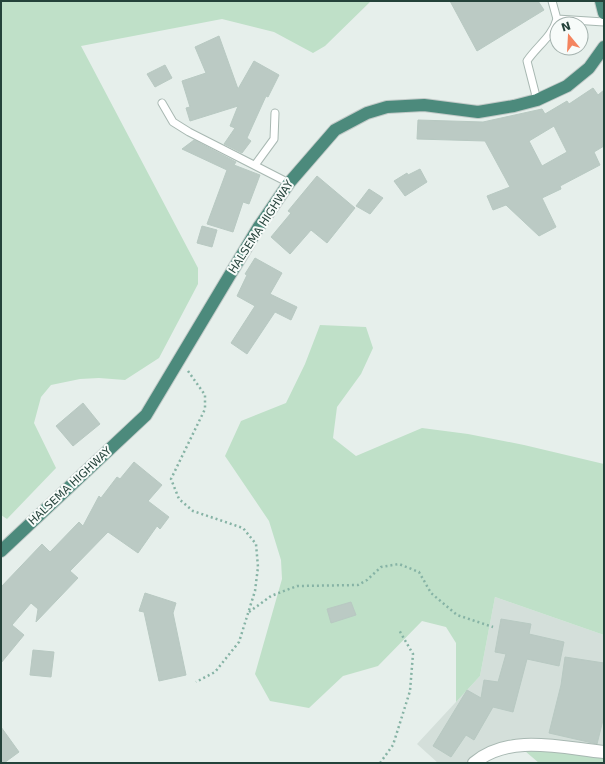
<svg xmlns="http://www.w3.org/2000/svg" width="605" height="764" font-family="'DejaVu Sans',sans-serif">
  <rect width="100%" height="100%" fill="#e6efeb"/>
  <path fill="#d4dfda" d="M 495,597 L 604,635 L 604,747 L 511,739 L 474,763 L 438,763 L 417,744 L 480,676 Z"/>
  <g fill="#bfe0c8">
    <path d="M 1,1 L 371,1 L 325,46 L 313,53 L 274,32 L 222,19 L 81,46 L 198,268 L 198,284 L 159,358 L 125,380 L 99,378 L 80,379 L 51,385 L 41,397 L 34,423 L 56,468 L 7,519 L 1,515 Z"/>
    <path d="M 320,325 L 366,327 L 373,348 L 361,374 L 337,407 L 333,438 L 356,456 L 422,428 L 468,434 L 524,445 L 604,464 L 604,635 L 495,597 L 480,676 L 456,702 L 456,643 L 446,627 L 422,621 L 378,666 L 343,676 L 309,708 L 270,701 L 255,674 L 282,579 L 281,560 L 269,521 L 225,456 L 241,421 L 286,403 L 305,364 Z"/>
    <path d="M 511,739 L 604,747 L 604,763 L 539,763 Z"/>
  </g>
  <g fill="#bbcac4" stroke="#b8c9c2" fill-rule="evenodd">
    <path d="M 450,1 L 538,1 L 544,10 L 477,51 Z"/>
    <path d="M 219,36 L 238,89 L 254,61 L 279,75 L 268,97 L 266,96 L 247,138 L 251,141 L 242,153 L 224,144 L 235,128 L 230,126 L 238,106 L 190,121 L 186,108 L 190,107 L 182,81 L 206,73 L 195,47 Z"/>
    <path d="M 165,65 L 172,78 L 155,87 L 147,74 Z"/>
    <path d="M 593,88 L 598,95 L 604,90 L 604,146 L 594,152 L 600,165 L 560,186 L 561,189 L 542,198 L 556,227 L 539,236 L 506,205 L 493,210 L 487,196 L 510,187 L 485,141 L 417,139 L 418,120 L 483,122 L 542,109 L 545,114 L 567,101 L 569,104 ZM 554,126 L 567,152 L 542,166 L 529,141 Z"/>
    <path d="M 194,140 L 236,162 L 234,165 L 260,175 L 249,204 L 243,202 L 233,232 L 207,224 L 227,170 L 182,149 Z"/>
    <path d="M 420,169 L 427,182 L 405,196 L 394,181 L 407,173 L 408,175 Z"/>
    <path d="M 317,176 L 355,208 L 327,243 L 311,230 L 290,254 L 271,237 L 291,213 L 288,211 Z"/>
    <path d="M 369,189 L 383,198 L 370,214 L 356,206 Z"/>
    <path d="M 202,226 L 217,230 L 212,247 L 197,243 Z"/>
    <path d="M 255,258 L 282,273 L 270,294 L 297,307 L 291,320 L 275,312 L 247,354 L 231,343 L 255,306 L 237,296 L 247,275 L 245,274 Z"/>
    <path d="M 83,403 L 100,424 L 73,446 L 56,426 Z"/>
    <path d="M 134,462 L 162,485 L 148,501 L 169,517 L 160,529 L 157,526 L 138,553 L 108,532 L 70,571 L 78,578 L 36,622 L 38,609 L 31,603 L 12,625 L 24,635 L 1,663 L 1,587 L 42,544 L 50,552 L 79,522 L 83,526 L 99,496 L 101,498 L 117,477 L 120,479 Z"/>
    <path d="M 145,593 L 176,603 L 173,613 L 186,675 L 159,681 L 144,612 L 139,611 Z"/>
    <path d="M 351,602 L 356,615 L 331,623 L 327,609 Z"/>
    <path d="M 501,619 L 531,624 L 529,634 L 564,642 L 559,666 L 527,659 L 513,712 L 493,707 L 474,740 L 466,735 L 451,757 L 433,746 L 467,690 L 481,698 L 484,680 L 498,682 L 506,654 L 495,652 Z"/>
    <path d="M 33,650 L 54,652 L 51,677 L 30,675 Z"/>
    <path d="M 565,657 L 604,663 L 604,716 L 597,744 L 549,733 L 561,685 Z"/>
    <path d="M 1,727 L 19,752 L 4,763 L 1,763 Z"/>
  </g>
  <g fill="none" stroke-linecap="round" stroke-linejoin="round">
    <defs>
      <g id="service">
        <path d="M 552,1 L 557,19 L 604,22"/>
        <path d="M 537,100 L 527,61 C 537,46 552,37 557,19"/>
        <path d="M 162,103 L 173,122 L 189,132 L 289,183"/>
        <path d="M 255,165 L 274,139 L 275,113"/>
      </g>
      <path id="minor" d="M 474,763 C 510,733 562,748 604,752"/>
      <g id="trunk">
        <path d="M 601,1 L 604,13"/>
        <path d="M 1,551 L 146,415 L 258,228 L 289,183 L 335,130 L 367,113 L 387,107 L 424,105 L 478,112 L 514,106 L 537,100 L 567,86 L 589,68 L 604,47"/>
      </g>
    </defs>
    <use href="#service" stroke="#a8b8b2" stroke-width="9"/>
    <use href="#minor" stroke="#a8b8b2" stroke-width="14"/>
    <use href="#trunk" stroke="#c2cac8" stroke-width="14"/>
    <g stroke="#86b3a5" stroke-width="2.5" stroke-dasharray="2 3" stroke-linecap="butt">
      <path d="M 188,371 L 205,395 L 205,409 L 171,479 L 179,499 L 193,511 L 243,528 L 256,544 L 258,567 L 255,591 L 239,642 L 215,672 L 196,682"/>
      <path d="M 249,612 L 271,596 L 297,586 L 358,585 L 367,580 L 381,567 L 399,564 L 419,572 L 431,593 L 457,615 L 493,627"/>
      <path d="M 380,763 L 393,745 L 410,691 L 413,654 L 399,630"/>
    </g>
    <use href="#service" stroke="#fff" stroke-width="7"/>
    <use href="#minor" stroke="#fff" stroke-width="12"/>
    <use href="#trunk" stroke="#4c8a7c" stroke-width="12"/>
  </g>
  <g text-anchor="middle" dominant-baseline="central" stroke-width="4" stroke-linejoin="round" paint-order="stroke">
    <g font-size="11" fill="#24423a" stroke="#f7fbf9">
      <text transform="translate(261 227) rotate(-57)">HALSEMA HIGHWAY</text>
      <text transform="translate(70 486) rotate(-43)">HALSEMA HIGHWAY</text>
    </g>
  </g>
  <rect width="605" height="764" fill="none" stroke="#24423a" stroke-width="4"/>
  <g transform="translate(569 36) rotate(342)"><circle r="19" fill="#f7fbf9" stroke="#a3b1ad"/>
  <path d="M0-3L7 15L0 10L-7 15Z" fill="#f4845f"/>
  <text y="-6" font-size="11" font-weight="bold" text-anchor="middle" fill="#24423a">N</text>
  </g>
</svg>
